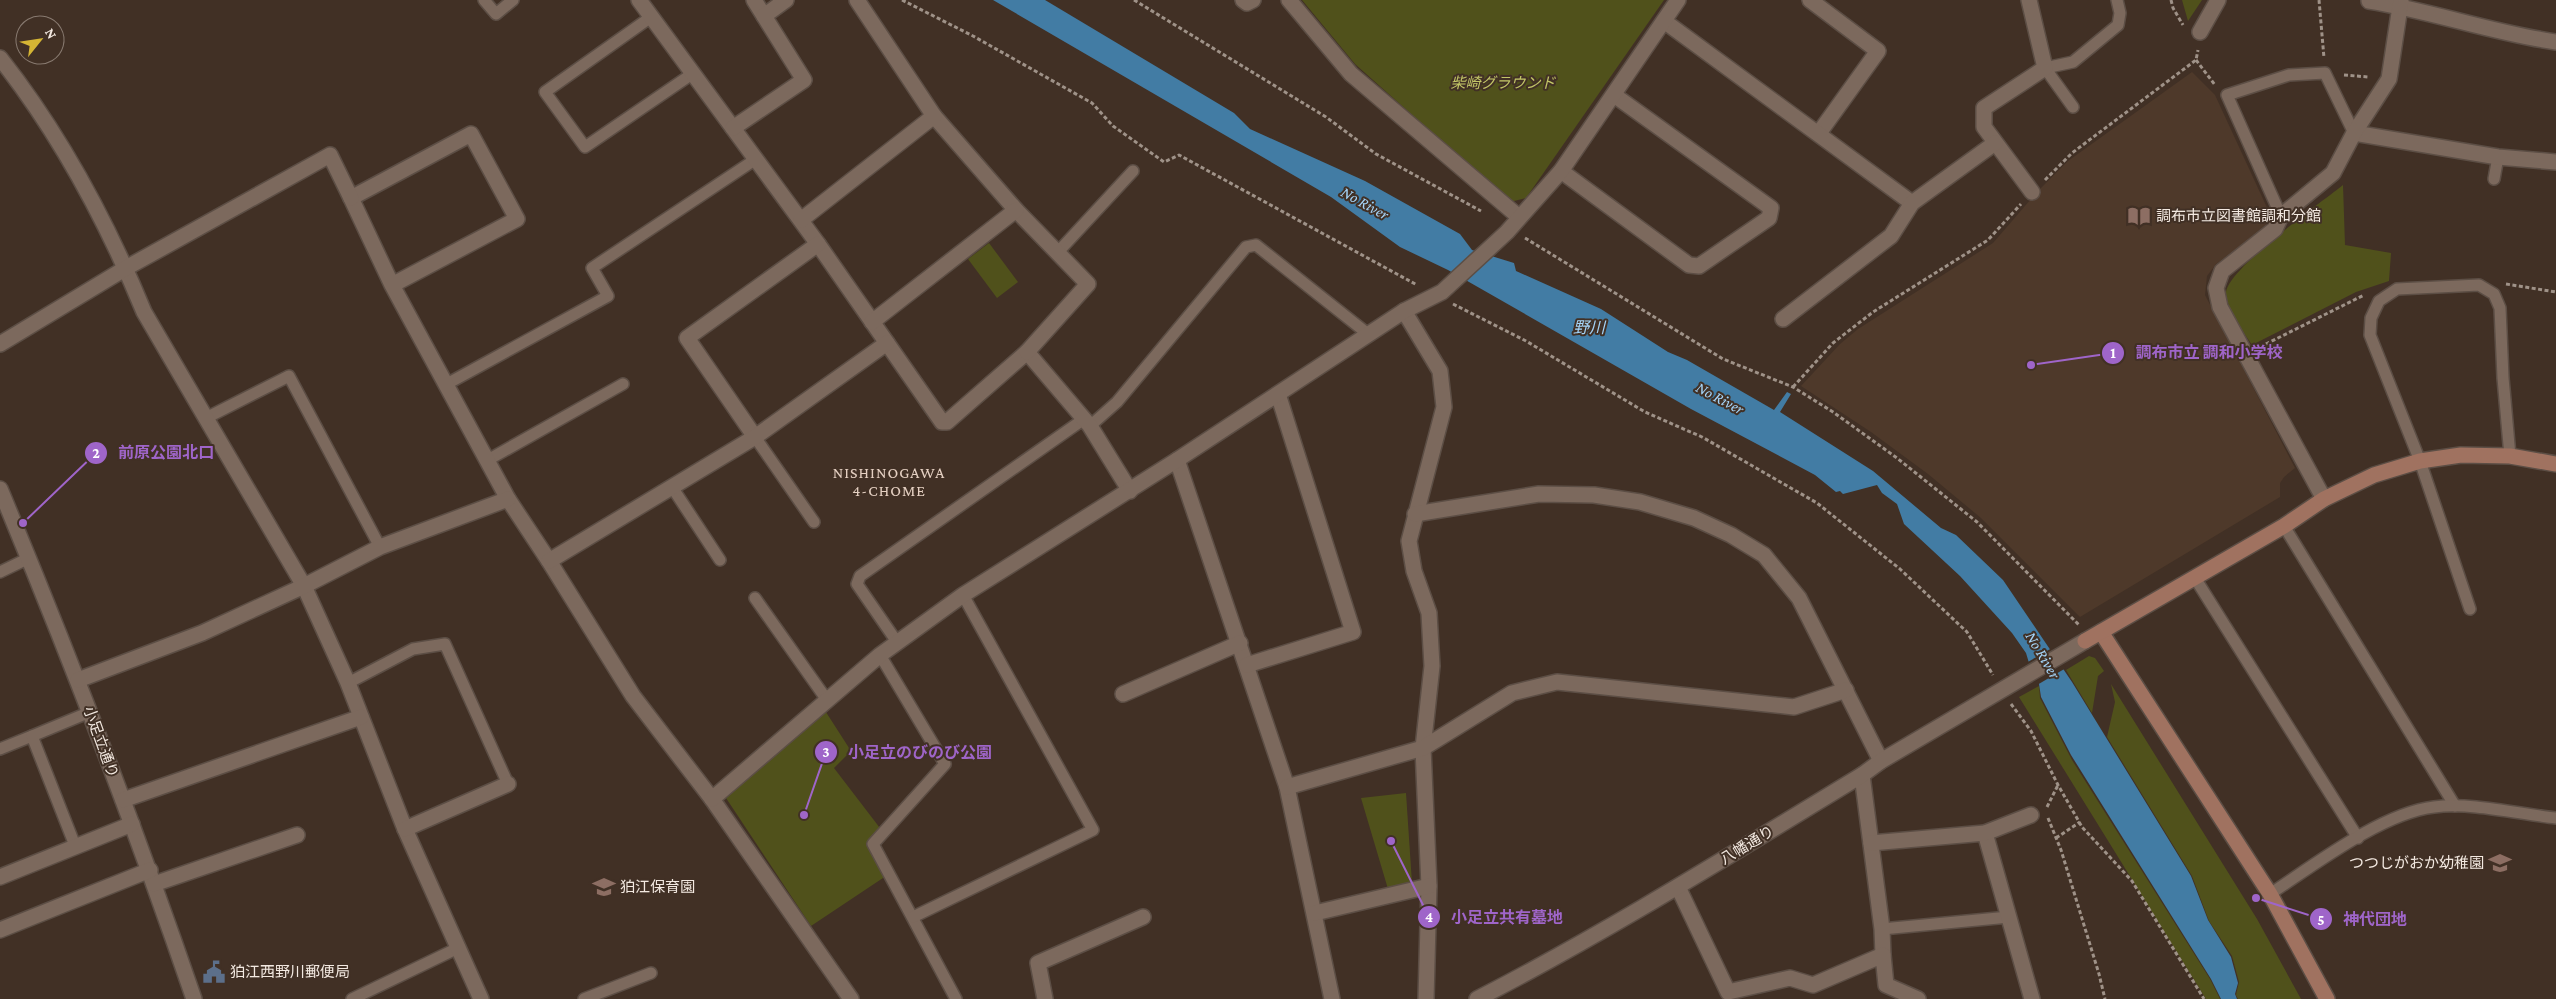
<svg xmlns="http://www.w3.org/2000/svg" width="2556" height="999" font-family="'Crimson Pro','Noto Sans JP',serif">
  <rect width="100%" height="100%" fill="#413025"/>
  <path fill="#4e392a" d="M 2192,72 L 2215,95 L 2269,212 L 2266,227 L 2216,264 L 2207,276 L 2205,295 L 2295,468 L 2284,477 L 2280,483 L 2280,497 L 2080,617 L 1981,518 L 1928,474 L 1871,432 L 1801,386 L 1840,344 L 1858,329 L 1993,243 L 2038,191 L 2068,161 Z"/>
  <g fill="#50511b">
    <path d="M 1302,0 L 1664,0 L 1526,198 L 1510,202 L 1355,64 Z"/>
    <path d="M 2182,0 L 2202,0 L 2188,21 Z"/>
    <path d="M 2343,185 L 2345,245 L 2391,253 L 2389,281 L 2356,292 L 2252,345 C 2242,330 2228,312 2226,294 C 2224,271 2322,202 2343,185 Z"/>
    <path d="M 989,243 L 1018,282 L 997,298 L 968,259 Z"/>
    <path d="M 2089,656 L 2095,658 L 2104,671 L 2098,676 L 2092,713 L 2066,670 Z"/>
    <path d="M 2111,684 L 2257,919 L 2301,999 L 2238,999 L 2236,995 L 2239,982 L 2232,956 L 2209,921 L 2192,876 L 2107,737 L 2115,702 Z"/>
    <path d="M 2039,686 L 2040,698 L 2072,760 L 2210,979 L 2220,999 L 2206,999 L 2019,697 Z"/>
    <path d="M 824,709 L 851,751 L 834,768 L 883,832 L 873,844 L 889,874 L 811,926 L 726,798 Z"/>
    <path d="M 1406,793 L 1412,883 L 1388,889 L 1361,798 Z"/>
  </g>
  <path fill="#427ca4" d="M 993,0 L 1045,0 L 1234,113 L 1250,129 L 1365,181 L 1460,234 L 1472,250 L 1514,263 L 1516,271 L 1601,309 L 1668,352 L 1687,360 L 1774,410 L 1787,392 L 1791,394 L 1780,412 L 1873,471 L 1941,528 L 1956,535 L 2003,580 L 2072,682 L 2191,876 L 2208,920 L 2231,957 L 2238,983 L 2235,994 L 2237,999 L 2221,999 L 2211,979 L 2071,755 L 2041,697 L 2039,684 L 2029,663 L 2026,653 L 2012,633 L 1960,576 L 1904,524 L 1897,504 L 1882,493 L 1877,485 L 1843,494 L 1840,491 L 1836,492 L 1815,475 L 1691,409 L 1448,270 L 1400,247 L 1331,197 Z"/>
  <path fill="#413025" d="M 2052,648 L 2066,668 L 2037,685 L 2026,663 Z"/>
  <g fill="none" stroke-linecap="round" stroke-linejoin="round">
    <defs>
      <g id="lane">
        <path d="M 484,0 L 496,14 L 513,0"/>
        <path d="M 651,17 L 545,92 L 585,147 L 692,74"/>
        <path d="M 2073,107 L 2045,68 L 2073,62 L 2118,25 L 2120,13 L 2117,0"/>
        <path d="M 2494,179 L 2498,157"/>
        <path d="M 2281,216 L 2227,95 L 2289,75 L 2325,73 L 2354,133"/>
        <path d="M 1058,252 L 1133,171"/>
        <path d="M 445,385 L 608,296 L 592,268 L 756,159"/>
        <path d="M 206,418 L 289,376 L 380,547"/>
        <path d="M 1090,426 L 1117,402 L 1246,247 L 1256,245 L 1368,334"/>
        <path d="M 755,437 L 814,522"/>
        <path d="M 486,461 L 623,384"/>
        <path d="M 672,487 L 720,560"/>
        <path d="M 2284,526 L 2455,806"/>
        <path d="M 0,572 L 29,558"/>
        <path d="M 2195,578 L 2358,838"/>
        <path d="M 755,598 L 827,700"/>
        <path d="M 2470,609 L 2420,461 L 2370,335 L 2371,318 L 2379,301 L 2397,289 L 2479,285 L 2494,294 L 2500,308 L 2503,378 L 2510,456"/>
        <path d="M 897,642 L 857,584 L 860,576 L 1084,419"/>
        <path d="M 880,655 L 945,764 L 873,844 L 956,999"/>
        <path d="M 348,683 L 413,649 L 445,644 L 508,784"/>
        <path d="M 0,749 L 32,736"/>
        <path d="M 76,848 L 32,736 L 90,712"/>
        <path d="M 2270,894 C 2314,865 2382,813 2434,807 C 2472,802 2518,814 2556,818"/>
        <path d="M 913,917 L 1093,830 L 963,595"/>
        <path d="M 1882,929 L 2009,917"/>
        <path d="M 352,999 L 458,948"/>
        <path d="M 584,999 L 651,973"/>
      </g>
      <g id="street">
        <path d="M 639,0 L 818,244 L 942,422 L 947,422 L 1027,352 L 1090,426 L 1130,491"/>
        <path d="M 754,0 L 764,16"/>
        <path d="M 1243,0 L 1247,3 L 1253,0"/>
        <path d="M 1289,0 L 1351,74 L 1519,217"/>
        <path d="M 1810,0 L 1878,51 L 1819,133"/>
        <path d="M 2029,0 L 2045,68 L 1984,108 L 1984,127 L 2032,192"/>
        <path d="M 2369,1 C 2432,11 2493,33 2556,42"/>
        <path d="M 1664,21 L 1912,203"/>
        <path d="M 2200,32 L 2218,0"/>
        <path d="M 0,58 C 60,134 107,222 144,312 L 304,586 L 348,683 L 405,829 L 481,999"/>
        <path d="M 934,116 L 1016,210 L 1088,284 L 1027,352"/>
        <path d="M 733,128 L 804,80 L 764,16 L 786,0"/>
        <path d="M 2354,133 L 2498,157 L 2556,162"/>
        <path d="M 1561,171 L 1689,265 L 1699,266 L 1769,218 L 1771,208 L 1614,95"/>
        <path d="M 801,220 L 934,116 L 857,0"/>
        <path d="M 392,285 L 517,219 L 471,134 L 351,198 L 392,285 L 508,499 L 549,561 L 633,696 L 712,799 L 851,999"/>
        <path d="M 1404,311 L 1440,371 L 1444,407 L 1409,541 L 1414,571 L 1429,613 L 1432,666 L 1423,748 L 1429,886 L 1426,999"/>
        <path d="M 1783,319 L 1891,236 L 1912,203 L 1995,143"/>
        <path d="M 872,322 L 1016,210"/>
        <path d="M 0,344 L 126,268 L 330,155 L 351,198"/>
        <path d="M 755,437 L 687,338 L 818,244"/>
        <path d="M 1177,460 L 1287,787 L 1332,999"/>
        <path d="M 0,489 C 70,657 135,827 194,999"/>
        <path d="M 2324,499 L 2220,307 L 2216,288 L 2222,271 L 2275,229 L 2281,216 L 2333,173 L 2354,133 L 2389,79 L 2401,0"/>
        <path d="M 1415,514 L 1539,494 L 1594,495 L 1640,502 L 1694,518 L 1731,535 L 1764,555 L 1799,598 L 1881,761"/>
        <path d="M 549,561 L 755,437 L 887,343"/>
        <path d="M 1247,665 L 1353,632 L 1278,394"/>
        <path d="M 78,680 L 202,633 L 304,586 L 380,547 L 508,499"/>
        <path d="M 1123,694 L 1240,643"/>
        <path d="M 1862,775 L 1882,929 L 1883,955"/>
        <path d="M 1287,787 L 1423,748 L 1512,693 L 1557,682 L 1794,707 L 1846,690"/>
        <path d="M 712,799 L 880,655 L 963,595 L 1177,460 L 1404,311 L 1442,292 L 1507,232 L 1561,171 L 1678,0"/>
        <path d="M 123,800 L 361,717"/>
        <path d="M 405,829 L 508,784"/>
        <path d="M 1985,833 L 2032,999"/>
        <path d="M 1871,843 L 1985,833 L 2031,815"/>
        <path d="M 0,877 L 132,824"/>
        <path d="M 154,884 L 297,835"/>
        <path d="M 1678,887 L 1728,992 L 1790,978 L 1813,985 L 1883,955 L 1886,985 L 1918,999"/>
        <path d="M 1315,913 L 1429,886"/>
        <path d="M 0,930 L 150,870"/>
        <path d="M 1045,999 L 1038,963 L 1143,917"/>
        <path d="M 1477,999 C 1609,931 1735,852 1862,775 L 1881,761 L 2085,641"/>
      </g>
      <g id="secondary">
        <path d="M 2101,632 L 2270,894 L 2327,999"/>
        <path d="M 2085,641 L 2284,526 L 2324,499 L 2374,475 L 2420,461 L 2461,455 L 2510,456 L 2556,464"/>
      </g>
    </defs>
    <use href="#lane" stroke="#5c4e45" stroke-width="14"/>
    <use href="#street" stroke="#5c4e45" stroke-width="18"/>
    <use href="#secondary" stroke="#5c4e45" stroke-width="18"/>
    <g stroke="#9f9288" stroke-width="3" stroke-dasharray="4 2.5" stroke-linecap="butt">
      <path d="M 902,0 L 973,36 L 1092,103 L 1113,126 L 1164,162 L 1179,155 L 1417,285"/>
      <path d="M 1134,0 L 1326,117 L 1376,154 L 1481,211"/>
      <path d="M 2171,0 L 2173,8 L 2183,25"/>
      <path d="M 2319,0 L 2324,58"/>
      <path d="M 2196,60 L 2215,85"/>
      <path d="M 2344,75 L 2368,77"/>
      <path d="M 2045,180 L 2072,153 L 2196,60 L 2198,50"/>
      <path d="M 1525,238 L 1723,359 L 1793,387 L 1833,412 L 1897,458 L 1977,522 L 2079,625"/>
      <path d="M 2506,284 L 2556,292"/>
      <path d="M 1453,304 L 1526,341 L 1645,412 L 1702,437 L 1817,503 L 1900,569 L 1967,632 L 1993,675"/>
      <path d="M 2260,347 L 2364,295"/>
      <path d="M 1793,387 L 1833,343 L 1873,312 L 1988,240 L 2021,204"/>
      <path d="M 2011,704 L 2031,731 L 2058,785 L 2082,827 L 2132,881 L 2204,999"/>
      <path d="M 2047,807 L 2058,785"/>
      <path d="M 2048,818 L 2061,850 L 2099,974 L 2105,999"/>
      <path d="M 2056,838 L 2080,822"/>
    </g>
    <use href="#lane" stroke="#7c695d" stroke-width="11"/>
    <use href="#street" stroke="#7c695d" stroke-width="15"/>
    <use href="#secondary" stroke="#a07260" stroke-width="15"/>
  </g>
  <defs>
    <symbol id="library-bare" viewBox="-9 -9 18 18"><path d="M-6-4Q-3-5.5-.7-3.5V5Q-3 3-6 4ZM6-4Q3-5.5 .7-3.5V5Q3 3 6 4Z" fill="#8d6e63" stroke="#413025" stroke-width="2.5" paint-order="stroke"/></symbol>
    <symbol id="school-bare" viewBox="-9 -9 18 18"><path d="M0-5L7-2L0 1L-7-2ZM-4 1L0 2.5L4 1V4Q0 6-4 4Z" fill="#8d6e63" stroke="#413025" stroke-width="2.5" paint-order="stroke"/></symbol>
    <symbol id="civic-bare" viewBox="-9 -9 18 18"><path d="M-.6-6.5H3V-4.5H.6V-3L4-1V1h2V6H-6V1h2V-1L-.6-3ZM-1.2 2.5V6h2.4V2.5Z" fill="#5c6f8a" stroke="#413025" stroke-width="2.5" paint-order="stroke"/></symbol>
  </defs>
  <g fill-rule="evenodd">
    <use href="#library-bare" x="2123" y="200" width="32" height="32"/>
    <use href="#school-bare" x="2484" y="847" width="32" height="32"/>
    <use href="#school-bare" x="588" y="871" width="32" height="32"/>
    <use href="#civic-bare" x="198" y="956" width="32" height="32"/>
  </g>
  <g text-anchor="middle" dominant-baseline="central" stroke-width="4" stroke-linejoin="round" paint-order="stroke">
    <g font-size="15" font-style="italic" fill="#c2c567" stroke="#413025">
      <text x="1503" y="83">柴崎グラウンド</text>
    </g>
    <g font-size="15" fill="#f3e9e1" stroke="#413025" text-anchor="start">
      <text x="2156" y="216">調布市立図書館調和分館</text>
      <text x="2484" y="863" text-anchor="end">つつじがおか幼稚園</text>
      <text x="620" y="887">狛江保育園</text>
      <text x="230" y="972">狛江西野川郵便局</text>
    </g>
    <g font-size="15" fill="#f3e9e1" stroke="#413025">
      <text transform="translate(101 742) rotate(70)">小足立通り</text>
      <text transform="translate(1747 845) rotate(-31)">八幡通り</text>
    </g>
    <g font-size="16" font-style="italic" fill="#a5d4f8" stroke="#413025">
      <text transform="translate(1365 203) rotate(29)">No River</text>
      <text x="1589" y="327">野川</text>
      <text transform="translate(1720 398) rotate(28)">No River</text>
      <text transform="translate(2043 655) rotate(59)">No River</text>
    </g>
    <g font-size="16" letter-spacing="1" fill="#e5d0c2" stroke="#413025">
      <text x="889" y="472">NISHINOGAWA<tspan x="889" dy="18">4-CHOME</tspan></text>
    </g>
  </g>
  <path fill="none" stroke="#9f65c9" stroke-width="2" d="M2031 365L2113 353M23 523L96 453M804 815L826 752M1391 841L1429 917M2256 898L2321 919"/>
  <g fill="#9f65c9" stroke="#413025" stroke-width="2">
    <circle cx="2031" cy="365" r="5"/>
    <circle cx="23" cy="523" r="5"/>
    <circle cx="804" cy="815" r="5"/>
    <circle cx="1391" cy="841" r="5"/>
    <circle cx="2256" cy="898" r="5"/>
    <circle cx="2113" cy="353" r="12"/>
    <circle cx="96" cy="453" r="12"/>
    <circle cx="826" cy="752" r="12"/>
    <circle cx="1429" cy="917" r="12"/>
    <circle cx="2321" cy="919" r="12"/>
  </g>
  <g font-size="15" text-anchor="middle" font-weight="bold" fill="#fff">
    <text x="2113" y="358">1</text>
    <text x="96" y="458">2</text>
    <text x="826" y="757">3</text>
    <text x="1429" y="922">4</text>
    <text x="2321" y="925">5</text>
  </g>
  <g font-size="16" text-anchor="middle" font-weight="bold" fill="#9f65c9" stroke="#413025" stroke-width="4" stroke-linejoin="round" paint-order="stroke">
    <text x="2209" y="358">調布市立 調和小学校</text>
    <text x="166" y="458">前原公園北口</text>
    <text x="920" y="758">小足立のびのび公園</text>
    <text x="1507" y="923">小足立共有墓地</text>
    <text x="2375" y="925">神代団地</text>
  </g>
  <g transform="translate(40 40) rotate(60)"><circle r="24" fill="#413025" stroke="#887a70"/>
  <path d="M0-4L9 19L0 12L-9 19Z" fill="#d5b534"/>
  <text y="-8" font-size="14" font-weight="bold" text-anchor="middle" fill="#f3e9e1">N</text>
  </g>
</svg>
